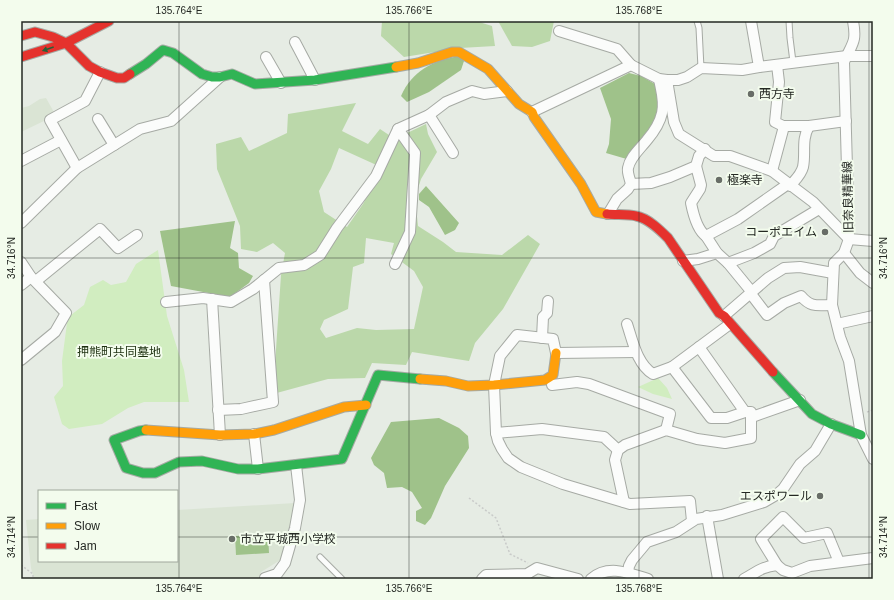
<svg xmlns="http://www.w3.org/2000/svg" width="894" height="600" font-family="Helvetica,'Noto Sans JP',sans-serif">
<rect width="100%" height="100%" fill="#e6ece4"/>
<g fill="#dae4d4">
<polygon points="46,98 55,114 46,120 21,132 21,108 29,106 40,99"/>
<polygon points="295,503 282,559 261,572 258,579 34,579 31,568 26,520 39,519 39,561 177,561 177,510"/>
</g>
<g fill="#d1edc0">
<polygon points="158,250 167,316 184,370 189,402 144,402 128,408 102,424 69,429 62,424 54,397 63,386 62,361 67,323 71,315 84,305 90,287 103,280 111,285 126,282 136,264"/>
<polygon points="658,378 667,388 672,399 653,394 638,387"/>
</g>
<g fill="#bbd8aa" fill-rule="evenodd">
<polygon points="382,21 476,21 492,26 495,46 460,48 404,57 381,36"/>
<polygon points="498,21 554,21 550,41 532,47 512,46"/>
<path d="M 356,103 L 342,131 L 368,144 L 380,129 L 398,141 L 403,135 L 426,124 L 428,134 L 437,152 L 421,179 L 415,198 L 418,226 L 443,242 L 456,252 L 502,255 L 528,235 L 540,244 L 503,309 L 475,343 L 469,361 L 412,352 L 406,365 L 372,363 L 365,378 L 328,379 L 273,394 L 281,275 L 285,253 L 273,243 L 257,252 L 241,249 L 240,226 L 217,169 L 216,144 L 241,137 L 249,151 L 287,133 L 288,114 ZM 339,148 L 383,168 L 363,204 L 347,227 L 324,212 L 319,191 L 331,169 ZM 366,238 L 394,243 L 391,254 L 414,271 L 423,287 L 414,329 L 376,330 L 357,328 L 326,338 L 320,329 L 324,320 L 348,309 L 353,267 L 364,263 Z"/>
</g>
<g fill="#9fc28a">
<path d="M 459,56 L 464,61 L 461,70 L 429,92 L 407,102 L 401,96 C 412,71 432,61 459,56 Z"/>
<polygon points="629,73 641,76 655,84 662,105 659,123 630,160 606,153 609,144 611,119 600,88"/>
<polygon points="426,186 459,223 455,230 445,235 429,207 419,200 419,194"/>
<polygon points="235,221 230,248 238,253 239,268 253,276 249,283 230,297 171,286 160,231"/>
<polygon points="439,418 459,428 468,436 469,448 445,486 431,518 425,525 416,521 416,511 422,508 412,492 402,487 387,488 384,473 374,465 371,458 391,422"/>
<polygon points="268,534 269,553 236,555 235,536"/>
</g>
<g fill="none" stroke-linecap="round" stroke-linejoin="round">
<g stroke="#a6aaa4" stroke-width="7">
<g id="lane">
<polyline points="697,21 699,28 701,68"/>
<polyline points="789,21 790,38 793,62"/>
<polyline points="320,557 342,579"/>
</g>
</g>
<g stroke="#a6aaa4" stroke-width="12">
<g id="street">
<path d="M 853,21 C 857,43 852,43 844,62 L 849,239 L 844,253 L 834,263 L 832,305 L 840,337 L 849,361 L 861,435 L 873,459"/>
<polyline points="559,31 617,49 631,65"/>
<polyline points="295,42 315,80"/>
<polyline points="266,57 281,83"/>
<polyline points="759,67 847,56 873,56"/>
<polyline points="667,80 678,80 687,77 701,68 742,70 759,67 751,21"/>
<polyline points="532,112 631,65 659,79 667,80 674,122 679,134 714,156 730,156 772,171 813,202 849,239 873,241"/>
<polyline points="429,115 453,153"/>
<polyline points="98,119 114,145"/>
<polyline points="783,126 809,126 846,121"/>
<polyline points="21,161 61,140"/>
<path d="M 696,166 L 701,185 L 700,189 L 691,203 C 693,213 697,230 706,236"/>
<polyline points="77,168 50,120 85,101 100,72"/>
<polyline points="772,171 783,130 783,126 775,122 779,82 777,65"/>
<polyline points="631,184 651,183 670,177 696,166 699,156 705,149"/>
<path d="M 788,184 L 738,219 L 706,236 L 717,253 L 728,263 L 751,291 L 751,294 L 767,315 L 784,303 L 801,296 C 811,308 818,305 832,305"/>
<path d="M 790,186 C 795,180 801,175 803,167 C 806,153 801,140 809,126"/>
<path d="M 608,214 L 617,199 L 628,189 L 631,184 C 630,179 627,173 628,168 C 630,157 640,149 647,140 C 653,133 660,122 662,113 C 665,102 661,90 659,79"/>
<polyline points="21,223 77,168 140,129 171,121 220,77"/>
<polyline points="844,253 860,273 873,283"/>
<polyline points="683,261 698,259 717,253"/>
<polyline points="21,262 31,277 66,313 55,332 21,360"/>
<polyline points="728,263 754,253 770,244 774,236 819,209"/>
<polyline points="395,264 410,232 415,153 398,129"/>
<polyline points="36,281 100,229 118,248 137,235"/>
<polyline points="21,285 31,277"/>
<polyline points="212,299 220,435"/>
<polyline points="166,302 203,298 231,302 253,289 279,268 304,265 320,255 337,228 376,176 398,129 429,115 446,102 472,91 484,94 507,91"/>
<polyline points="724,316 768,278 784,268 800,267 833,273"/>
<path d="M 627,324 C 633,342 637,364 653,374 L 672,367 L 730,324"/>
<polyline points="837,324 873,316"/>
<polyline points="542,338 543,317 547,313 548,301"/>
<polyline points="636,352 556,353 553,339 517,335 500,356 494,385 496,433 498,441 502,449 508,458 521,467 563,484 630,504 690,501 692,521"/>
<polyline points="672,367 711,418 727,418 745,412"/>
<polyline points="552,385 577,382 589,384 670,414 666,430"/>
<polyline points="218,410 241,409 273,402 264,280"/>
<polyline points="752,417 800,400"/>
<polyline points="496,433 542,429 604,437 618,450"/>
<polyline points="254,434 258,469"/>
<polyline points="624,502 615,460 618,450 625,445 666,430 697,439 725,443 751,438 751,412 745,412 699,347"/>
<polyline points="707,516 718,579"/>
<polyline points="777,565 761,539 783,517 804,538 827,533 839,562"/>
<polyline points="628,573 629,566 632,560 647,542 676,532 696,519 722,515 764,502 776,495 783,489 800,464 815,451 831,424"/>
<polyline points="265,579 265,578 277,574 285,563 295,528 300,500 296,465"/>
<polyline points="482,579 486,575 527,574 537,568 578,579"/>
<path d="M 591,579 C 608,564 629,573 648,579"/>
<path d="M 744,579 C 757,572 761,567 777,565 L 783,570 L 792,573 L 810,566 L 873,558"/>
</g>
</g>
<g stroke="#a6aaa4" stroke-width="11">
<g id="fast">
<polyline points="130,74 146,64 163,50 173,53 202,74 212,77 220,77 232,74 255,84 315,80 396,67"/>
<polyline points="773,372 812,414 831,424 861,435"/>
<polyline points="146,430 139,431 114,440 126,468 143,473 155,473 179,462 202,461 238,469 258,469 342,459 378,375 420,379"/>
</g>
</g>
<g stroke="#a6aaa4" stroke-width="11">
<g id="slow">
<polyline points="396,67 418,63 452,52 459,52 488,69 519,104 532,112 534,117 581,184 596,212 607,214"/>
<polyline points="420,379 446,381 468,386 494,385 545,380 553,375 556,353"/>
<polyline points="146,430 220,435 254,434 274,430 344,407 366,405"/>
</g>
</g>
<g stroke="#a6aaa4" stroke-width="11">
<g id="jam">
<polyline points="21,36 35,32 53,37 66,43 89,66 100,72 117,78 124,78 130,74"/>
<polyline points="21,57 66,43 109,21"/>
<path d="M 607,214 C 617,215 627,214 636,216 C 648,218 660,230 668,238 L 719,313 L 724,316 L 773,372"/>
</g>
</g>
<g stroke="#c9cbc9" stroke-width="1.5" stroke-dasharray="2 2" stroke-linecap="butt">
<polyline points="867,412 873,410"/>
<polyline points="469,498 496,518 510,554 528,563"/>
<polyline points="21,503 21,510"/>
<polyline points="21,565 33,574 33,579"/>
</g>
<use href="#lane" stroke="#fbfcfb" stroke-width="5"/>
<use href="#street" stroke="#fbfcfb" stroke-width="10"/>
<use href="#fast" stroke="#30b455" stroke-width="9"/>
<use href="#slow" stroke="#ff9f0a" stroke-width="9"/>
<use href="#jam" stroke="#e5322d" stroke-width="9"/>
</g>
<defs><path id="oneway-solid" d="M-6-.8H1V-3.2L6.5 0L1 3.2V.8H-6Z"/></defs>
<use fill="#296037" href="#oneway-solid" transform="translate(48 49) rotate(161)"/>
<path fill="none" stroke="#242823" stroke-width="1" stroke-opacity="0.45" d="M 179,21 L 179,579M 409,21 L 409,579M 639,21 L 639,579M 869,21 L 869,579M 21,258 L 873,258M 21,537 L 39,537M 177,537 L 873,537"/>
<g fill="#686d67" stroke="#f3fced" stroke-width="1.5">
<circle cx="751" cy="94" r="4"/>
<circle cx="719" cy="180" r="4"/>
<circle cx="825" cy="232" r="4"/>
<circle cx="820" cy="496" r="4"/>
<circle cx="232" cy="539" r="4"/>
</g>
<g text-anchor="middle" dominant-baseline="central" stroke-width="4" stroke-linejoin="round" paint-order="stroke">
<g font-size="12" fill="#242823" stroke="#f3fced" text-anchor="start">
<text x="759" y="94">西方寺</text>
<text x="727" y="180">極楽寺</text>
<text x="817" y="232" text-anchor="end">コーポエイム</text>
<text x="812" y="496" text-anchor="end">エスポワール</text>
<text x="240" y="539">市立平城西小学校</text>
</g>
<g font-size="12" fill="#242823" stroke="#f3fced">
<text transform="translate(848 197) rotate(-91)">旧奈良精華線</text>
</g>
<g font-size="12" fill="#1c2f0f" stroke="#f3fced">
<text x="119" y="352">押熊町共同墓地</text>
</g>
</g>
<rect width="894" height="600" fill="none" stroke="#f3fced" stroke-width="44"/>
<rect x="38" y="490" width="140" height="72" fill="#f3fced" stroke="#a0a79c"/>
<rect x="46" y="503" width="20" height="6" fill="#30b455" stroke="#a0a79c"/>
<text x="74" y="510" font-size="12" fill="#242823">Fast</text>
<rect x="46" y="523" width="20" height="6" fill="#ff9f0a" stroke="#a0a79c"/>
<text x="74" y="530" font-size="12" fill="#242823">Slow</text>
<rect x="46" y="543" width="20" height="6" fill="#e5322d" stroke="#a0a79c"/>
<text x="74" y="550" font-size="12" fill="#242823">Jam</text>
<rect x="22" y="22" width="850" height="556" fill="none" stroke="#242823" stroke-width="1.5"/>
<g font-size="10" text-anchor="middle" fill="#242823">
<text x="179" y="14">135.764°E</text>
<text x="409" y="14">135.766°E</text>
<text x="639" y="14">135.768°E</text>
<text transform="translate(11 258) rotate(-90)" y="4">34.716°N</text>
<text transform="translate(883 258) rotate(-90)" y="4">34.716°N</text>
<text transform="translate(11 537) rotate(-90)" y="4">34.714°N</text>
<text transform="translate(883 537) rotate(-90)" y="4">34.714°N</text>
<text x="179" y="592">135.764°E</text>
<text x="409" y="592">135.766°E</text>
<text x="639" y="592">135.768°E</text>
</g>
</svg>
